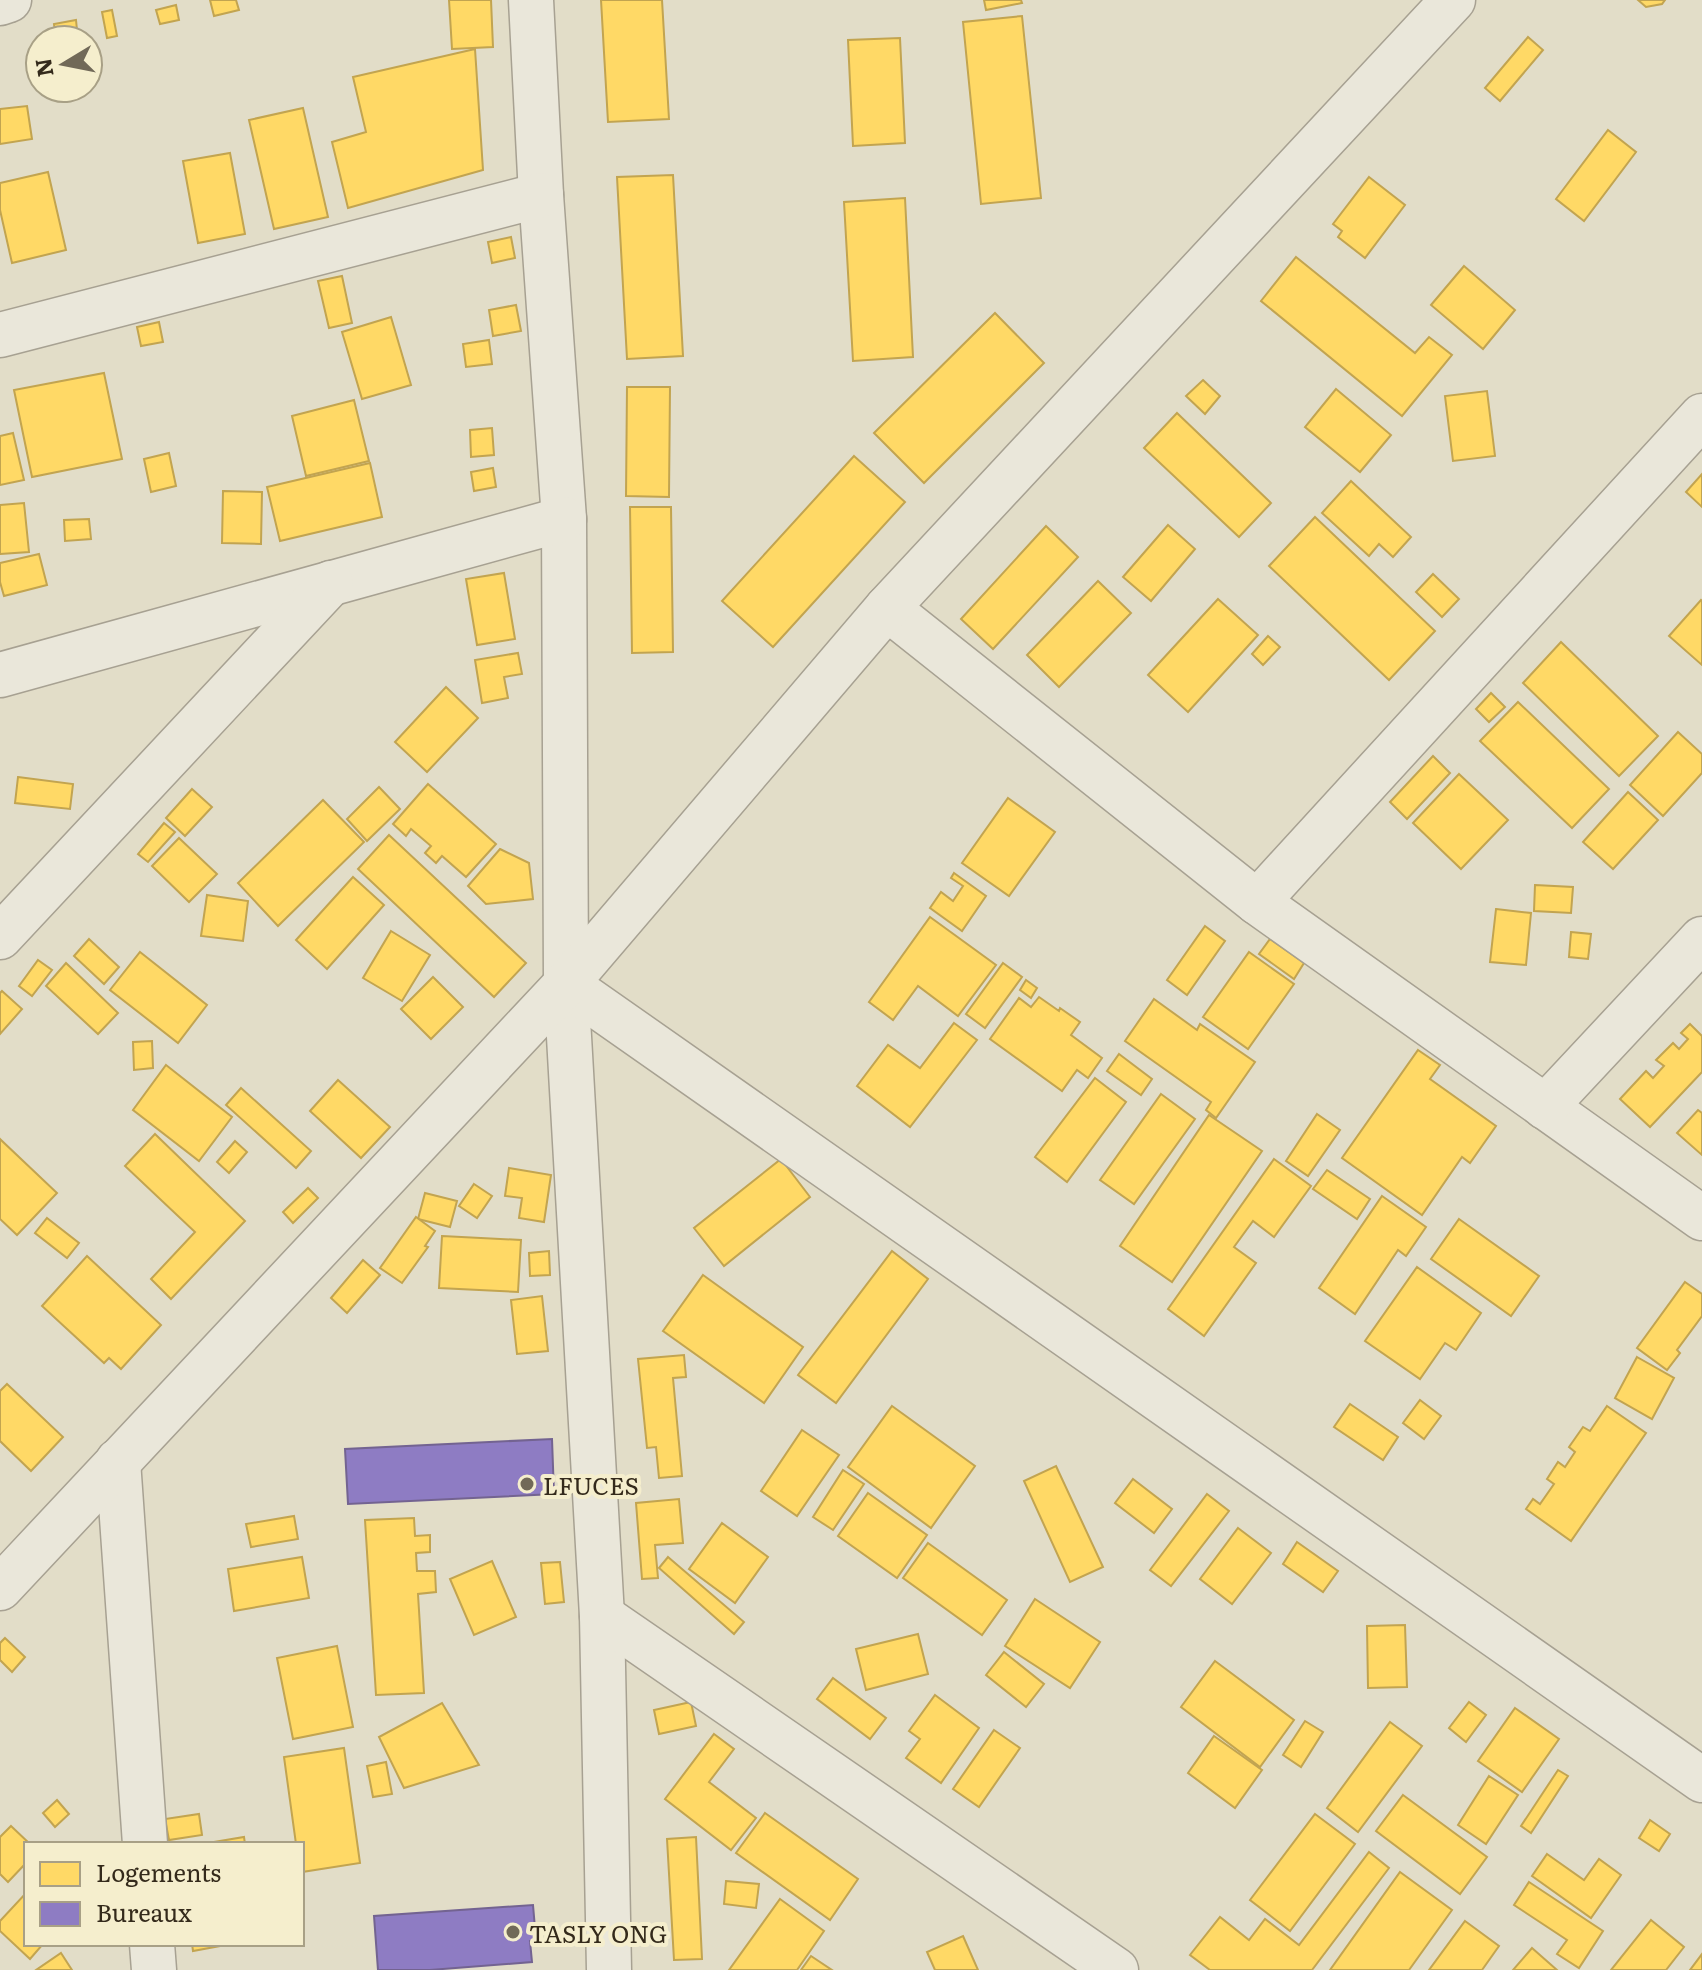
<svg xmlns="http://www.w3.org/2000/svg" width="1702" height="1970" font-family="Literata,serif">
<rect width="100%" height="100%" fill="#e2ddc8"/>
<g fill="#ffd966" stroke="#c2a450" stroke-width="2">
<polygon points="210,0 236,0 239,10 214,16"/>
<polygon points="449,0 491,0 493,47 452,49"/>
<polygon points="601,0 662,0 669,119 608,122"/>
<polygon points="984,0 1021,0 1022,3 986,10"/>
<polygon points="1638,0 1665,0 1662,4 1646,7"/>
<polygon points="176,5 179,20 160,24 156,10"/>
<polygon points="112,10 117,36 107,38 102,12"/>
<polygon points="1022,16 1041,198 981,204 963,22"/>
<polygon points="76,20 78,40 56,40 54,24"/>
<polygon points="1528,37 1543,50 1500,101 1485,88"/>
<polygon points="900,38 905,143 853,146 848,40"/>
<polygon points="475,49 483,170 348,208 332,142 366,132 353,77"/>
<polygon points="27,106 32,139 0,144 0,109"/>
<polygon points="303,108 328,217 274,229 249,120"/>
<polygon points="1608,130 1636,152 1584,221 1556,199"/>
<polygon points="230,153 245,234 198,243 183,161"/>
<polygon points="48,172 66,250 12,263 0,210 0,183"/>
<polygon points="673,175 683,356 627,359 617,177"/>
<polygon points="1369,177 1405,205 1365,258 1338,237 1342,231 1333,224"/>
<polygon points="905,198 913,357 853,361 844,202"/>
<polygon points="511,237 515,258 492,263 488,242"/>
<polygon points="1296,257 1415,353 1429,337 1452,355 1402,416 1261,301"/>
<polygon points="1464,266 1515,310 1483,349 1431,305"/>
<polygon points="342,276 352,323 329,328 318,281"/>
<polygon points="516,305 521,331 493,336 489,310"/>
<polygon points="995,313 1044,363 924,483 874,433"/>
<polygon points="391,317 411,385 362,399 342,332"/>
<polygon points="159,322 163,342 141,346 137,327"/>
<polygon points="489,340 492,364 466,367 463,344"/>
<polygon points="104,373 122,459 32,477 14,390"/>
<polygon points="1203,380 1220,396 1205,414 1186,396"/>
<polygon points="627,387 670,387 669,497 626,496"/>
<polygon points="1336,389 1391,435 1360,472 1305,427"/>
<polygon points="1487,391 1495,456 1453,461 1445,396"/>
<polygon points="354,400 369,461 306,476 292,416"/>
<polygon points="1177,413 1271,503 1239,537 1144,448"/>
<polygon points="492,428 494,455 471,457 470,430"/>
<polygon points="13,433 24,480 0,485 0,436"/>
<polygon points="169,453 176,486 151,492 144,459"/>
<polygon points="854,456 905,502 773,647 722,601"/>
<polygon points="370,463 382,517 280,541 267,487"/>
<polygon points="493,468 496,487 474,491 471,472"/>
<polygon points="1702,474 1702,507 1686,492"/>
<polygon points="1351,481 1411,537 1393,557 1379,544 1369,556 1322,513"/>
<polygon points="223,491 262,492 261,544 222,543"/>
<polygon points="24,503 29,552 0,554 0,505"/>
<polygon points="630,507 671,507 673,652 632,653"/>
<polygon points="1315,517 1435,631 1389,680 1269,566"/>
<polygon points="89,519 91,539 65,541 64,520"/>
<polygon points="1168,525 1195,549 1151,601 1123,577"/>
<polygon points="1046,526 1078,557 993,649 961,619"/>
<polygon points="39,554 47,585 4,596 0,582 0,563"/>
<polygon points="504,573 515,639 477,645 466,579"/>
<polygon points="1433,574 1459,599 1442,617 1416,592"/>
<polygon points="1098,581 1131,613 1059,687 1027,655"/>
<polygon points="1218,599 1258,635 1188,712 1148,675"/>
<polygon points="1701,600 1702,601 1702,665 1669,636"/>
<polygon points="1268,636 1280,647 1263,665 1252,654"/>
<polygon points="1561,642 1658,736 1619,776 1523,683"/>
<polygon points="518,653 522,674 504,677 508,698 482,703 475,660"/>
<polygon points="446,687 478,718 427,772 395,742"/>
<polygon points="1491,693 1505,707 1489,722 1476,709"/>
<polygon points="1518,702 1609,789 1572,828 1480,741"/>
<polygon points="1678,732 1702,754 1702,773 1663,816 1630,785"/>
<polygon points="1433,756 1450,773 1407,819 1390,802"/>
<polygon points="1459,774 1508,820 1461,869 1413,823"/>
<polygon points="18,777 73,784 70,809 15,803"/>
<polygon points="428,784 496,844 466,877 442,856 436,863 425,853 431,846 411,829 406,836 393,824"/>
<polygon points="379,787 400,809 367,841 347,819"/>
<polygon points="192,789 212,807 185,836 166,818"/>
<polygon points="1628,792 1658,820 1613,869 1583,842"/>
<polygon points="1008,798 1055,832 1009,896 962,863"/>
<polygon points="323,800 364,842 278,926 238,883"/>
<polygon points="164,823 175,832 148,862 138,854"/>
<polygon points="389,835 526,963 494,997 358,869"/>
<polygon points="179,838 217,874 189,902 152,866"/>
<polygon points="500,849 529,863 533,899 486,904 468,886"/>
<polygon points="954,873 986,896 962,931 930,908 941,892 953,901 963,886 951,878"/>
<polygon points="353,877 384,905 327,969 296,940"/>
<polygon points="1535,885 1573,887 1571,913 1534,911"/>
<polygon points="207,895 248,901 243,941 201,936"/>
<polygon points="1496,909 1531,913 1526,965 1490,962"/>
<polygon points="930,917 996,965 958,1016 918,986 893,1020 869,1002"/>
<polygon points="1205,926 1225,941 1187,995 1167,980"/>
<polygon points="391,931 430,955 402,1001 363,978"/>
<polygon points="1571,932 1591,934 1588,959 1569,957"/>
<polygon points="89,939 119,967 104,984 74,956"/>
<polygon points="1270,939 1304,963 1294,979 1259,954"/>
<polygon points="140,952 207,1005 178,1043 110,990"/>
<polygon points="1249,952 1294,984 1248,1049 1203,1017"/>
<polygon points="38,960 52,970 32,996 19,986"/>
<polygon points="66,963 118,1013 98,1034 46,986"/>
<polygon points="1003,963 1022,977 985,1028 966,1014"/>
<polygon points="433,977 463,1007 431,1039 401,1009"/>
<polygon points="1026,980 1037,988 1031,998 1020,990"/>
<polygon points="2,991 22,1009 0,1034 0,993"/>
<polygon points="1039,997 1059,1011 1060,1008 1080,1022 1071,1035 1102,1058 1088,1078 1077,1070 1062,1091 990,1039 1019,998 1031,1007"/>
<polygon points="1154,999 1197,1030 1200,1024 1255,1062 1216,1118 1206,1110 1211,1102 1125,1041"/>
<polygon points="954,1023 977,1040 910,1127 857,1086 888,1045 920,1068"/>
<polygon points="1690,1024 1702,1036 1702,1072 1650,1127 1620,1099 1646,1071 1653,1078 1664,1066 1656,1060 1673,1043 1679,1049 1688,1039 1681,1033"/>
<polygon points="152,1041 153,1068 134,1070 133,1042"/>
<polygon points="1418,1050 1440,1065 1430,1079 1496,1126 1470,1163 1462,1157 1422,1215 1342,1158"/>
<polygon points="1119,1054 1152,1079 1141,1095 1107,1071"/>
<polygon points="166,1065 232,1117 199,1161 133,1110"/>
<polygon points="1095,1078 1126,1102 1067,1182 1035,1157"/>
<polygon points="338,1080 390,1127 361,1158 310,1111"/>
<polygon points="241,1088 311,1151 296,1168 226,1105"/>
<polygon points="1161,1094 1195,1119 1134,1204 1100,1180"/>
<polygon points="1698,1110 1702,1113 1702,1155 1677,1133"/>
<polygon points="1317,1114 1340,1130 1308,1176 1286,1161"/>
<polygon points="1209,1115 1262,1151 1172,1282 1120,1246"/>
<polygon points="155,1134 245,1221 171,1299 151,1279 195,1232 125,1166"/>
<polygon points="0,1139 57,1193 17,1235 0,1219"/>
<polygon points="235,1141 247,1152 229,1173 217,1162"/>
<polygon points="781,1159 810,1197 724,1266 694,1228"/>
<polygon points="1274,1159 1311,1186 1274,1237 1253,1221 1234,1247 1256,1263 1204,1336 1168,1309"/>
<polygon points="509,1168 551,1175 544,1222 519,1218 522,1198 505,1196"/>
<polygon points="1327,1170 1370,1199 1357,1219 1313,1189"/>
<polygon points="474,1184 492,1196 477,1218 459,1206"/>
<polygon points="308,1188 318,1198 293,1223 283,1212"/>
<polygon points="425,1193 457,1201 450,1227 418,1219"/>
<polygon points="1382,1196 1426,1227 1406,1256 1398,1250 1355,1314 1319,1288"/>
<polygon points="416,1217 435,1231 425,1246 428,1247 402,1283 380,1268"/>
<polygon points="47,1218 79,1243 67,1258 35,1233"/>
<polygon points="1459,1219 1539,1276 1511,1316 1431,1259"/>
<polygon points="442,1236 521,1240 518,1292 439,1288"/>
<polygon points="549,1251 550,1275 530,1276 529,1253"/>
<polygon points="892,1251 928,1279 836,1403 798,1375"/>
<polygon points="87,1256 161,1325 121,1369 109,1358 104,1363 42,1306"/>
<polygon points="363,1260 380,1275 347,1313 331,1298"/>
<polygon points="1417,1267 1481,1313 1456,1350 1445,1343 1420,1379 1365,1341"/>
<polygon points="703,1275 803,1347 764,1403 663,1331"/>
<polygon points="1685,1282 1702,1294 1702,1316 1677,1350 1680,1353 1667,1370 1637,1348"/>
<polygon points="542,1296 548,1351 517,1354 511,1300"/>
<polygon points="684,1355 686,1377 673,1378 682,1476 659,1478 656,1447 647,1448 638,1359"/>
<polygon points="1637,1357 1674,1378 1652,1419 1615,1398"/>
<polygon points="7,1384 63,1437 31,1471 0,1441 0,1391"/>
<polygon points="1420,1400 1441,1416 1424,1439 1403,1423"/>
<polygon points="1350,1404 1398,1437 1383,1460 1334,1427"/>
<polygon points="892,1406 975,1466 931,1528 848,1467"/>
<polygon points="1607,1406 1646,1433 1571,1541 1526,1509 1533,1499 1540,1504 1554,1484 1547,1479 1558,1462 1565,1467 1575,1452 1569,1447 1583,1427 1590,1431"/>
<polygon points="802,1430 839,1455 797,1516 761,1491"/>
<polygon points="1056,1466 1103,1567 1070,1582 1024,1481"/>
<polygon points="843,1470 864,1484 833,1530 813,1517"/>
<polygon points="1133,1479 1172,1509 1154,1533 1115,1503"/>
<polygon points="868,1493 927,1535 897,1578 838,1536"/>
<polygon points="1207,1494 1229,1511 1171,1586 1150,1570"/>
<polygon points="679,1499 683,1543 655,1545 658,1578 642,1579 636,1503"/>
<polygon points="294,1516 298,1539 251,1547 246,1524"/>
<polygon points="414,1518 415,1536 430,1535 430,1552 416,1553 417,1571 435,1571 436,1592 418,1594 424,1693 376,1695 365,1520"/>
<polygon points="722,1523 768,1557 735,1603 689,1569"/>
<polygon points="1238,1528 1271,1553 1232,1604 1200,1579"/>
<polygon points="1297,1542 1338,1571 1323,1592 1283,1564"/>
<polygon points="928,1543 1007,1600 982,1635 903,1578"/>
<polygon points="302,1557 309,1598 234,1611 228,1569"/>
<polygon points="668,1557 744,1622 734,1634 659,1568"/>
<polygon points="492,1561 516,1617 474,1635 450,1579"/>
<polygon points="560,1562 564,1602 545,1604 541,1563"/>
<polygon points="1035,1599 1100,1642 1070,1688 1005,1646"/>
<polygon points="1405,1625 1407,1687 1368,1688 1367,1626"/>
<polygon points="918,1634 928,1674 866,1690 856,1649"/>
<polygon points="5,1638 25,1657 12,1672 0,1660 0,1643"/>
<polygon points="337,1646 353,1727 293,1739 277,1658"/>
<polygon points="1004,1652 1044,1684 1026,1707 986,1675"/>
<polygon points="1215,1661 1294,1720 1260,1767 1181,1707"/>
<polygon points="833,1678 886,1718 870,1739 817,1699"/>
<polygon points="935,1695 979,1728 941,1783 906,1758 920,1739 909,1731"/>
<polygon points="691,1702 696,1726 659,1734 654,1710"/>
<polygon points="1469,1702 1486,1715 1466,1742 1449,1728"/>
<polygon points="442,1703 479,1765 404,1788 379,1737"/>
<polygon points="1515,1708 1559,1739 1522,1792 1478,1761"/>
<polygon points="1305,1721 1323,1732 1301,1767 1283,1755"/>
<polygon points="1390,1722 1422,1746 1358,1832 1327,1808"/>
<polygon points="994,1730 1020,1748 979,1807 953,1789"/>
<polygon points="714,1734 734,1749 709,1782 756,1818 731,1850 665,1799"/>
<polygon points="1214,1736 1262,1770 1235,1808 1188,1773"/>
<polygon points="344,1748 360,1863 302,1872 302,1844 296,1844 284,1757"/>
<polygon points="386,1762 392,1794 373,1797 367,1766"/>
<polygon points="1558,1770 1568,1776 1531,1833 1521,1826"/>
<polygon points="1489,1776 1518,1795 1486,1844 1458,1825"/>
<polygon points="1403,1795 1487,1857 1460,1894 1376,1831"/>
<polygon points="57,1800 69,1814 55,1827 43,1813"/>
<polygon points="765,1813 858,1879 830,1920 736,1853"/>
<polygon points="199,1814 202,1835 169,1840 165,1819"/>
<polygon points="1315,1814 1355,1844 1290,1931 1250,1900"/>
<polygon points="1650,1820 1670,1834 1659,1851 1639,1838"/>
<polygon points="11,1826 30,1844 26,1844 26,1863 8,1882 0,1874 0,1837"/>
<polygon points="244,1837 245,1844 202,1844"/>
<polygon points="696,1837 702,1959 674,1960 667,1839"/>
<polygon points="1369,1852 1389,1868 1312,1970 1210,1970 1190,1955 1220,1917 1249,1940 1265,1919 1299,1945"/>
<polygon points="1547,1854 1584,1880 1599,1859 1621,1875 1591,1918 1532,1876"/>
<polygon points="1400,1872 1452,1910 1409,1970 1330,1970"/>
<polygon points="726,1881 759,1884 756,1908 724,1904"/>
<polygon points="1529,1882 1603,1931 1579,1968 1557,1954 1567,1940 1514,1905"/>
<polygon points="26,1893 26,1944 43,1944 30,1959 0,1931 0,1921"/>
<polygon points="780,1899 824,1931 797,1970 729,1970"/>
<polygon points="1651,1920 1684,1947 1666,1970 1611,1970"/>
<polygon points="1465,1921 1499,1946 1482,1970 1429,1970"/>
<polygon points="963,1936 978,1970 935,1970 927,1952"/>
<polygon points="192,1944 231,1944 193,1951"/>
<polygon points="1532,1948 1557,1970 1513,1970"/>
<polygon points="61,1953 72,1970 36,1970"/>
<polygon points="1702,1954 1702,1970 1690,1970"/>
<polygon points="811,1956 832,1970 801,1970"/>
</g>
<g fill="#8e7cc3" stroke="#736391" stroke-width="2">
<polygon points="552,1439 554,1494 348,1504 345,1449"/>
<polygon points="533,1905 536,1940 530,1941 532,1962 430,1970 378,1970 374,1916"/>
</g>
<g fill="none" stroke-linecap="round" stroke-linejoin="round">
<g stroke="#a7a192" stroke-width="47">
<g id="minor">
<polyline points="531,0 541,195 564,519 566,984 602,1616 609,1970"/>
<polyline points="0,3 9,0"/>
<polyline points="0,335 541,195"/>
<polyline points="887,608 1257,902 1702,1218"/>
<polyline points="0,675 564,519"/>
<polyline points="1257,902 1702,416"/>
<polyline points="0,937 331,583"/>
<polyline points="566,984 1702,1780"/>
<polyline points="1545,1107 1702,939"/>
<polyline points="118,1461 145,1844"/>
<polyline points="0,1588 566,984 887,608 1453,0"/>
<polyline points="602,1616 1116,1970"/>
<polyline points="152,1944 154,1970"/>
</g>
</g>
<use href="#minor" stroke="#eae7da" stroke-width="44"/>
</g>
<g fill="#716958" stroke="#f5eecd" stroke-width="3">
<circle cx="527" cy="1484" r="8"/>
<circle cx="513" cy="1932" r="8"/>
</g>
<g text-anchor="middle" dominant-baseline="central" stroke-width="8" stroke-linejoin="round" paint-order="stroke">
<g font-size="24" fill="#342a1b" stroke="#f5eecd" text-anchor="start">
<text x="543" y="1484">LFUCES</text>
<text x="529" y="1932">TASLY ONG</text>
</g>
</g>
<rect x="24" y="1842" width="280" height="104" fill="#f5eecd" stroke="#a8a086" stroke-width="2"/>
<rect x="40" y="1862" width="40" height="24" fill="#ffd966" stroke="#a8a086" stroke-width="2"/>
<text x="96" y="1882" font-size="24" fill="#342a1b">Logements</text>
<rect x="40" y="1902" width="40" height="24" fill="#8e7cc3" stroke="#a8a086" stroke-width="2"/>
<text x="96" y="1922" font-size="24" fill="#342a1b">Bureaux</text>
<g transform="translate(64 64) rotate(260)"><circle r="38" fill="#f5eecd" stroke="#a8a086" stroke-width="2"/>
<path d="M0-6L14 30L0 20L-14 30Z" fill="#716958"/>
<text y="-12" font-size="22" font-weight="bold" text-anchor="middle" fill="#342a1b">N</text>
</g>
</svg>
